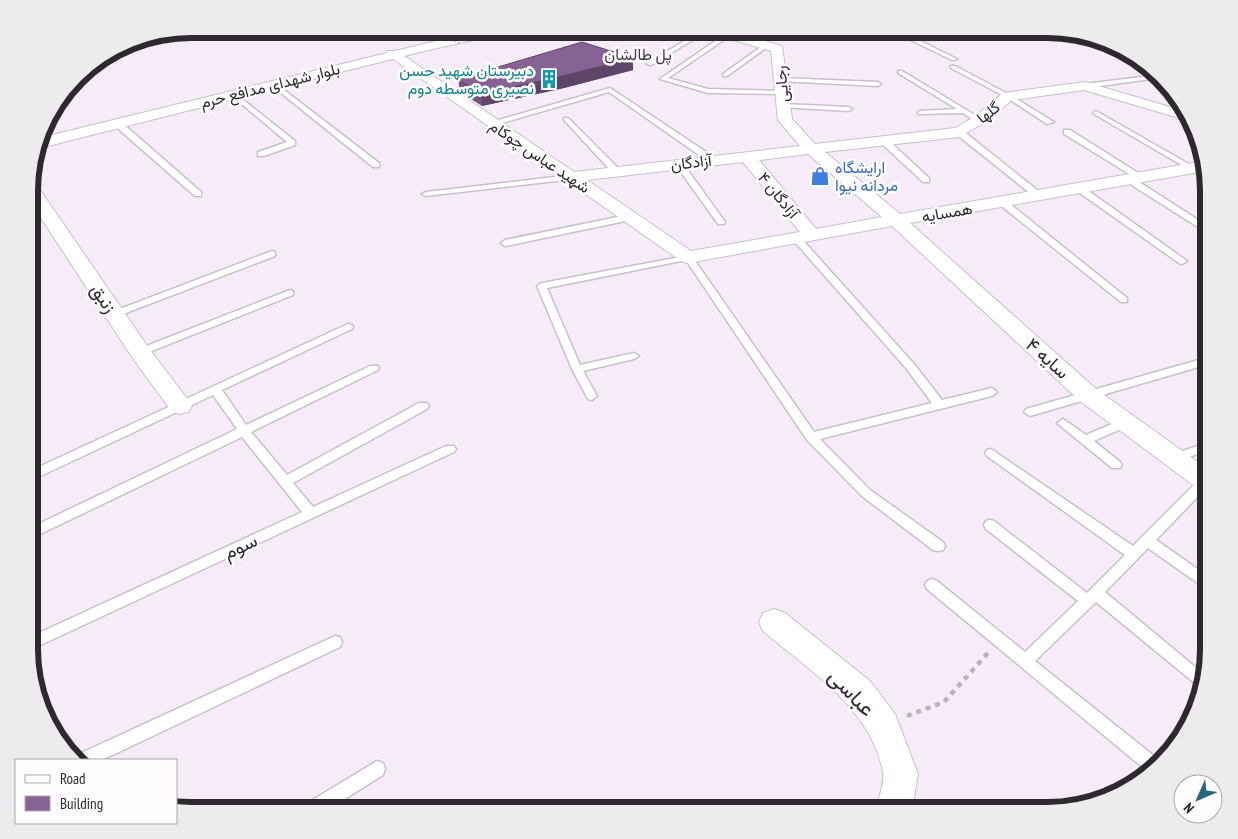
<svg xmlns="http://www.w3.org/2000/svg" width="1238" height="839" font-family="'PT Sans Narrow',Vazirmatn,sans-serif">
<rect width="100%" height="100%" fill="#f5ecf8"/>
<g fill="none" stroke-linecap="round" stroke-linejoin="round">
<g stroke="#c8c0cb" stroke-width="3">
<g id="lane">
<polygon points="704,29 711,29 651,65 646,64"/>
<polygon points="736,29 744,29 731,35 668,78 708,89 782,91 785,93 784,94 708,93 660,79 727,33"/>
<polygon points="888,29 896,29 957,59 952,60"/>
<polygon points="975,29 983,29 1000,37 995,38"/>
<polygon points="765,44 770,45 727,76 723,76 723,74"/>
<polygon points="951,66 955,66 1010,95 1054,122 1047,124 1006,97 951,68"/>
<polygon points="898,71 902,71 983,120 976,122 963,113 918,114 918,112 920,111 957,109 898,73"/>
<polygon points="1149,76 1151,77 1151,79 1085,88 1082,86 1085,84"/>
<polygon points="781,78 878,82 881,84 878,86 779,81 779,79"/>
<polygon points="271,83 275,83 379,163 379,167 373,167 271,85"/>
<polygon points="610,88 715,158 715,162 709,162 609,92 495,125 488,123"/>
<polygon points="232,94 236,94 295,141 295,145 264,156 258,156 258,152 287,142 232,96"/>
<polygon points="783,104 849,107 852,109 849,111 781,107 781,105"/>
<polygon points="1096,111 1208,175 1209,181 1094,114 1094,112"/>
<polygon points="564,118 568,118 619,169 619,173 613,173 564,120"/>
<polygon points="115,122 121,122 201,192 201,196 195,196 115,126"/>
<polygon points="956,130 962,130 1042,194 1042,198 1036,198 956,134"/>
<polygon points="1064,130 1070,130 1146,178 1139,180 1064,134"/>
<polygon points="881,139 887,139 929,178 929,182 923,182 881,143"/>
<polygon points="676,162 682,162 725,222 724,224 718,224 675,164"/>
<polygon points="571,175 574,175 574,179 426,196 422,194 426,192"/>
<polygon points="1127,178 1133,178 1209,227 1209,234 1127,182"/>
<polygon points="1077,187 1083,187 1187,261 1182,264 1179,263 1077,191"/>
<polygon points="999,200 1005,200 1127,298 1127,302 1121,302 999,204"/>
<polygon points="632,214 635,215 635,219 505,246 501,243 505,240"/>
<polygon points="796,235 799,236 914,364 942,400 992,388 997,392 992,396 820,439 870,490 943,542 945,546 943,550 938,551 933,550 862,496 807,440 686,260 547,288 580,365 634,353 639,356 634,359 583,371 597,396 592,400 588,399 572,369 537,286 542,283 691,255 814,432 932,403 906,368 793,240 792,238"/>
<polygon points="272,251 275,252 275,256 118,316 112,316 110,314 112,312"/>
<polygon points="290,290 293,291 293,295 144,354 140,355 135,352 136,350"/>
<polygon points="348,324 352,325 353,327 352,329 222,390 246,425 370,366 378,366 379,368 378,370 251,432 287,475 419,403 427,403 429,406 427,409 293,483 313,507 446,446 454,446 456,449 454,452 30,650 30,637 302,512 242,437 30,539 30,528 237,429 213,395 30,481 30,471"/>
<polygon points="1209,357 1209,364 1030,416 1024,412 1026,409"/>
<polygon points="1126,418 1132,422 1130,425 1094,441 1120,462 1122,465 1120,468 1112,468 1057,423 1063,419 1086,435"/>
<polygon points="1209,442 1209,450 1175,462 1171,461 1169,458 1171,455"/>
<polygon points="991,449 1133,546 1201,478 1209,478 1209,485 1156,540 1209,577 1209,591 1148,548 1105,592 1206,676 1203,690 1096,602 1035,661 1159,760 1147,771 927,589 925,585 927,581 932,579 937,581 1025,652 1078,601 986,529 984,525 986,521 990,520 994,521 1087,593 1125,555 987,456 985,453 987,450"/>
<polygon points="335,636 340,637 342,642 340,647 102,760 77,760 79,754"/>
<polygon points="377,761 383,763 385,769 383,775 327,810 304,810 306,804"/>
</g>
</g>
<g stroke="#c8c0cb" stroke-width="2">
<g id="street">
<path d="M 704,29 L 723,29 L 782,46 L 792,119 L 815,144 L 955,128 L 974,117 L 1003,93 L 1085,82 L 1187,112 L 1193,122 L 1084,90 L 1012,100 L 984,123 L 959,137 L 825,152 L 900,214 L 1204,161 L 1205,171 L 910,223 L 1096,389 L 1209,470 L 1209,493 L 1200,490 L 1080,401 L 892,226 L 688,263 L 681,261 L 386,54 L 387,51 L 397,51 L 574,172 L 800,146 L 778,120 L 771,51 L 706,32 ZM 808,154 L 882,217 L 816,229 L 759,160 ZM 743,162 L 800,232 L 691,251 L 587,180 Z"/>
<polygon points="30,183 36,184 148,347 188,400 192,406 188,412 180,414 172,412 132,357 30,201"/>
<path d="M 774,609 L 785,613 L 870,681 L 895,714 L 918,774 L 912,810 L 876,810 C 878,799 885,783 883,772 C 871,708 810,671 763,631 L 759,622 L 763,613 Z"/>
</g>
</g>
<g stroke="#c8c0cb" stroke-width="2">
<polygon id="primary" points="485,29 510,29 508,32 416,53 36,149 40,138"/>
</g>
<polyline stroke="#b9b1bb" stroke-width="4.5" stroke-dasharray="5 5" stroke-linecap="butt" points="907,716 944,702 988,653"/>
<use href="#lane" fill="#fff" fill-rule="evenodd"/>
<use href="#street" fill="#fff" fill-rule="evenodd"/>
<use href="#primary" fill="#fff" fill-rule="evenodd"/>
<polyline stroke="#b9b1bb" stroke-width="2" stroke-dasharray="2 2" stroke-linecap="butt" points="438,29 460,44"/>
</g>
<polygon fill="#74547f" points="633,58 633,70 564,88 482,106 460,92 458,79"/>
<polygon fill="#5e4568" points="633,58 633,70 564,88 482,106 481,94"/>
<polygon fill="#876294" stroke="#5e4568" points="582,42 633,58 563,76 481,94 458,79"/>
<defs>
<g id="building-bare" transform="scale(1.5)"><path d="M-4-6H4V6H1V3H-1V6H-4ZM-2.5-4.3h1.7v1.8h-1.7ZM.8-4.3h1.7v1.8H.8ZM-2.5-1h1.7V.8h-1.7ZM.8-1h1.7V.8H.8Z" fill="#0f9aa8" stroke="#fefcff" stroke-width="2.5" paint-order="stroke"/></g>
<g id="shop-bare" transform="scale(1.5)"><path d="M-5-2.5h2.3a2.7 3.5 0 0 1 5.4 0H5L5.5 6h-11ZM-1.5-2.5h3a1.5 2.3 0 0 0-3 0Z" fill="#3f7fe0" stroke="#fefcff" stroke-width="2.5" paint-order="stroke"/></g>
</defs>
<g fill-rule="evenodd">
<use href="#building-bare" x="549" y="79"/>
<use href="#shop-bare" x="820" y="176"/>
</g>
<g text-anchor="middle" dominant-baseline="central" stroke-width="5" stroke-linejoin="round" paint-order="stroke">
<g font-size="16" fill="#413a43" stroke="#fefcff">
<text x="638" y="54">پل طالشان</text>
</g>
<g font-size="16" fill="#0d838f" stroke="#fefcff" text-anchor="end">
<text x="534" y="70">دبیرستان شهید حسن<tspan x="534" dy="18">نصیری متوسطه دوم</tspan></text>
</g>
<g font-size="16" fill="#2d292e" stroke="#fefcff">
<text transform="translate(781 84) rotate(-95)">رجایی</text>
<text transform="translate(270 85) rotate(-14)">بلوار شهدای مدافع حرم</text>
<text transform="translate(988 112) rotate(-38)">گلها</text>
<text transform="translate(540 156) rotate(34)">شهید عباس چوکام</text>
<text transform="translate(691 162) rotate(-7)">آزادگان</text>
<text transform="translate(779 195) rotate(51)">آزادگان ۴</text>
<text transform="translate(947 212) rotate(-10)">همسایه</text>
</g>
<g font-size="16" fill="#366cbe" stroke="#fefcff" text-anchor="start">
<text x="835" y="167">ارایشگاه<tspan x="835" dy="18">مردانه نیوا</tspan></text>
</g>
<g font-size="19" fill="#2d292e" stroke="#fefcff">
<text transform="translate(104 298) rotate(56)">زنبق</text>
<text transform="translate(1048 358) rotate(42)">سایه ۴</text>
<text transform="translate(240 546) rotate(-25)">سوم</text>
</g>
<g font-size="22" fill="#2d292e" stroke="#fefcff">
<text transform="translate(852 692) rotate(46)">عباسی</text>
</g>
</g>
<path d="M0 0H1238V839H0ZM191 38H1047A153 153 0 0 1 1200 191V649A153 153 0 0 1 1047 802H191A153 153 0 0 1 38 649V191A153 153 0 0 1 191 38Z" fill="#edebee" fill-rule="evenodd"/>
<path fill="none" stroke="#2d292e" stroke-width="6" d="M191 38H1047A153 153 0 0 1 1200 191V649A153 153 0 0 1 1047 802H191A153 153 0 0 1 38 649V191A153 153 0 0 1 191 38Z"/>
<rect x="15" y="759" width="162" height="65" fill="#fefcff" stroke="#aaa8ab"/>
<rect x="25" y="775" width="25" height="8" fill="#ffffff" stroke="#aaa8ab"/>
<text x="60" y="784" font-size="15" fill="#2d292e">Road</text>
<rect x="25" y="796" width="25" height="15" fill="#876294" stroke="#aaa8ab"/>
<text x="60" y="809" font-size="15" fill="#2d292e">Building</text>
<g transform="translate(1198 799) rotate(225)"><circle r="24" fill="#fefcff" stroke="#aaa8ab"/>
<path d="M0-4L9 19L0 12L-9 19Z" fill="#24687a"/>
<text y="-8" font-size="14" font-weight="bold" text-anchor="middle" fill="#2d292e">N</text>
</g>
</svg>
